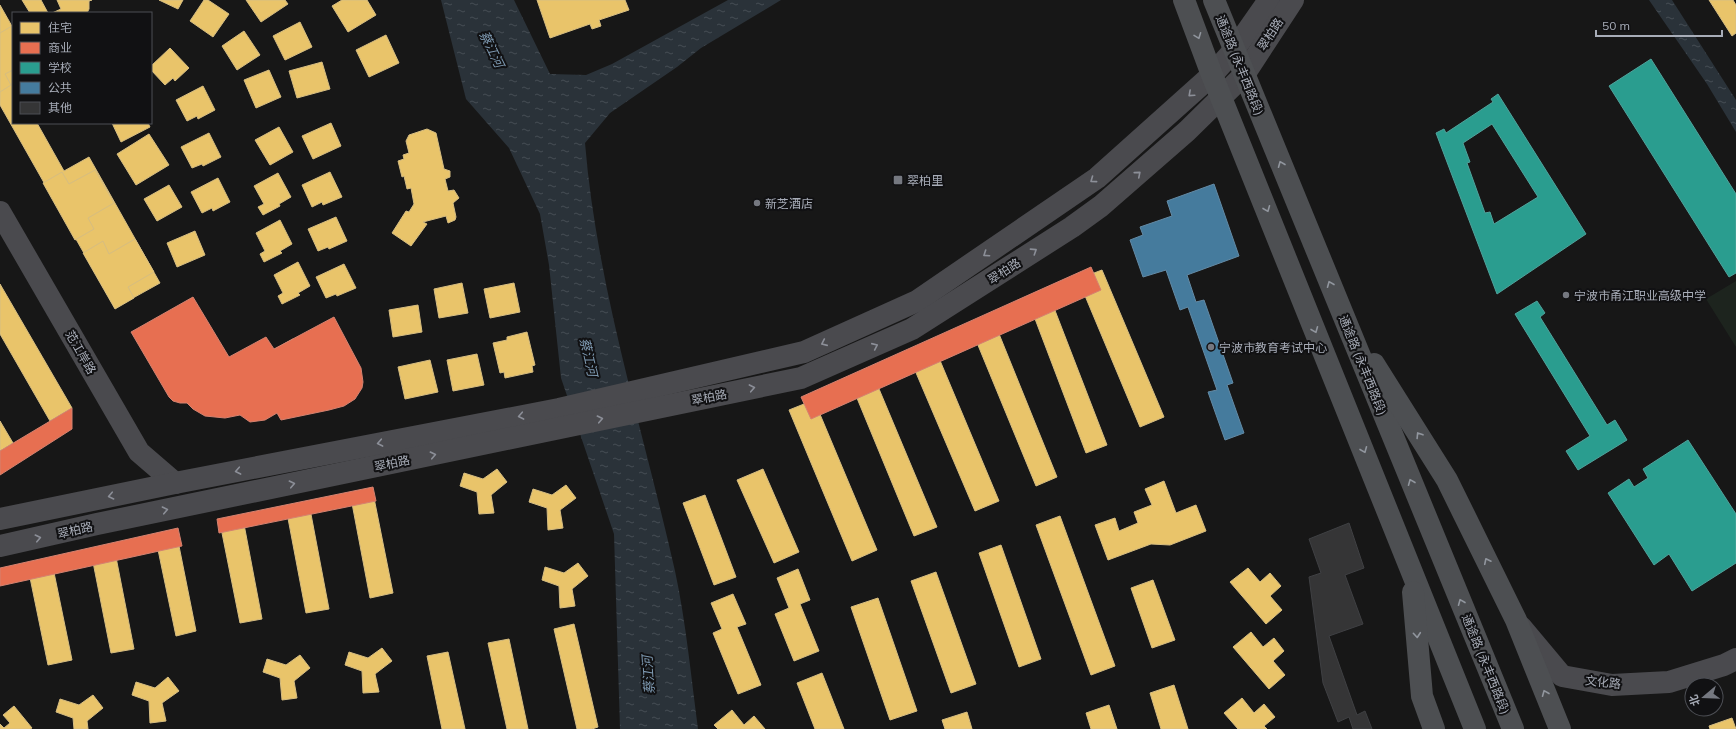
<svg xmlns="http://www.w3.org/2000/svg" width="1736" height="729" font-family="Mulish,'Noto Sans SC',sans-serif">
<defs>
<pattern id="water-ripples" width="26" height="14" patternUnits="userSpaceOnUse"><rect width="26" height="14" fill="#2a3239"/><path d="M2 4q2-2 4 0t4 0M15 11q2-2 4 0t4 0" fill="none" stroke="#464d54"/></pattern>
</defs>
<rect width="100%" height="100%" fill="#171717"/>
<polygon fill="#1d241e" points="1736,281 1736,347 1706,299"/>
<g fill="url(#water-ripples)">
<path d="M 441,0 L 514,0 L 550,74 L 586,75 L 612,64 L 728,0 L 781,0 L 701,48 L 677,67 L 610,113 L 585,143 C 597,288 643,429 675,571 C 686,622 691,677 698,729 L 620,729 L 614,534 L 561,378 L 549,265 L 540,214 L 509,148 L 466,99 Z"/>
<polygon points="1649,0 1672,0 1736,100 1736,132 1707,84"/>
</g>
<g fill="#e9c46a" stroke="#d6bd81">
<polygon points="22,0 41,0 48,13 30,13"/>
<polygon points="57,0 92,0 89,1 89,9 87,13 52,13 61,9"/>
<polygon points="159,0 183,0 178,9"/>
<polygon points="204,0 208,0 229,14 213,37 190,21"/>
<polygon points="246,0 285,0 288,4 261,22"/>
<polygon points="342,0 367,0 376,15 348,32 332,6"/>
<polygon points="537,0 625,0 629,10 599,20 601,26 592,29 590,24 550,38"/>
<polygon points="1709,0 1733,0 1736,5 1736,33 1732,36"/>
<polygon points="0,5 13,28 13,123 37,123 64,171 89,157 160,283 115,308 0,105"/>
<polygon points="300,22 312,47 285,60 273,36"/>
<polygon points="12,26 13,70 5,74 11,85 0,92 0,33"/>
<polygon points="244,31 260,55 237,70 222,46"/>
<polygon points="386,35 399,63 369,77 356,50"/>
<polygon points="170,48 189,68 175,81 173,78 165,85 151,70 151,66"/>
<polygon points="322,62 330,89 297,98 289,71"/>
<polygon points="269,70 281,97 256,108 244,80"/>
<polygon points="203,86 215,110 198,119 197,116 187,121 176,100"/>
<polygon points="112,123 148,123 150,127 121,142"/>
<polygon points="331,123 341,146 313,159 302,136"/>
<polygon points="279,127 293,152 270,165 255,140"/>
<polygon points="427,129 436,133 444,169 450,171 450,177 445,179 448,191 454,190 459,198 453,203 456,217 455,220 448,223 446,216 423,222 427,224 411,246 392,233 406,211 409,212 414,204 411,188 407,189 404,176 402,177 398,161 404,159 403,155 409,153 406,141 409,135"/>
<polygon points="209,133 221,157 203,166 202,164 192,168 181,147"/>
<polygon points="149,134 169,165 136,185 117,154"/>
<polygon points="95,170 114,203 88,218 94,229 75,240 43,183 62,172 69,184"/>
<polygon points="330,172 342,197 323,205 322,202 312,207 302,185"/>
<polygon points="278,173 291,197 279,204 280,206 263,215 258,207 264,204 254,186"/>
<polygon points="218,178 230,202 213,211 212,208 202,213 191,192"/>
<polygon points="169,185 182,207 157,221 144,199"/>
<polygon points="336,217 347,241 329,249 328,247 318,251 308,229"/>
<polygon points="280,220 292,244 280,251 282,253 264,262 260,254 265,251 256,233"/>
<polygon points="195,231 205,255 177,267 167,243"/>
<polygon points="135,239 154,272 128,287 134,298 115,309 83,253 103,241 109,254"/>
<polygon points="298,262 310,286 298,293 300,295 282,304 278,296 283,293 274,275"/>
<polygon points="344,264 356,288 337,296 336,294 326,298 316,277"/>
<polygon points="1102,270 1164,417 1140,427 1078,279"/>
<polygon points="462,283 468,313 439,318 434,289"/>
<polygon points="514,283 520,312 490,318 484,289"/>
<polygon points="0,284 72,408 50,421 0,334"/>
<polygon points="1049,295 1107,445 1086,453 1029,303"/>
<polygon points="418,305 422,332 393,337 389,310"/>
<polygon points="197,315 216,348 190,363 196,374 177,385 145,329 165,317 172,329"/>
<polygon points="995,324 1057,477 1036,486 973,333"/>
<polygon points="527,332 535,365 532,366 533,372 505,378 504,372 500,373 493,343 507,340 507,337"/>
<polygon points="293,339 313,372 286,387 293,398 274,409 241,352 261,341 268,353"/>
<polygon points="936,351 999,501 975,511 911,361"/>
<polygon points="477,354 484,385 453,391 447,360"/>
<polygon points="430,360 438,392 405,399 398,367"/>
<polygon points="874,377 937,527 914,536 852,386"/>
<polygon points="814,400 877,550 852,561 789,410"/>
<polygon points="0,421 13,443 0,451"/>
<polygon points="497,469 507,482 491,495 494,513 479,514 477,492 460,486 464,473 483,479"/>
<polygon points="763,469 799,552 774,563 737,480"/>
<polygon points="1164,481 1176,513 1196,505 1206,531 1170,545 1151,544 1108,560 1095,525 1115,518 1119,531 1138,523 1134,512 1152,505 1145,489"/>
<polygon points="566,485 576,498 560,510 563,528 548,530 547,508 529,502 533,489 552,495"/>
<polygon points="373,493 393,593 370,598 351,498"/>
<polygon points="705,495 736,577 714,585 683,503"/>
<polygon points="310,509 329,609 306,613 287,513"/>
<polygon points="1060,516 1115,666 1091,675 1036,525"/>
<polygon points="243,519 262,619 240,623 220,523"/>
<polygon points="177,536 196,631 176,636 156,540"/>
<polygon points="1001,545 1041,659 1019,667 979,553"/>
<polygon points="114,547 134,649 111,653 91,552"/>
<polygon points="51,558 72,660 48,665 27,563"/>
<polygon points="578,563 588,576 572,589 575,606 560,608 559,586 542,580 545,567 564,573"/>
<polygon points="1248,568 1260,582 1270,573 1281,586 1270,596 1282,610 1266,624 1230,582"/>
<polygon points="798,569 810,600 800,604 819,651 794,661 775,614 789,608 777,578"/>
<polygon points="936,572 976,684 951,693 911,581"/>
<polygon points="1153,580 1175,640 1152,648 1131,588"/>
<polygon points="733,594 746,624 737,627 761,685 738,694 713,633 722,629 711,603"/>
<polygon points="878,598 917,711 890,720 851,607"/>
<polygon points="574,624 598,727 592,729 577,729 554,629"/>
<polygon points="1251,632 1263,647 1274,638 1284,651 1273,661 1285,675 1269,689 1233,647"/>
<polygon points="509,639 528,729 507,729 488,643"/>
<polygon points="382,648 392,661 375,674 379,692 363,693 362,671 345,665 349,652 368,658"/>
<polygon points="448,652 465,729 442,729 427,656"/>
<polygon points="300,655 310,668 294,681 297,698 282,700 280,678 263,672 267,659 286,665"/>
<polygon points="822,673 844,729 815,729 797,683"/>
<polygon points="168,677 179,691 162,703 166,721 150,723 149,701 132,695 136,682 155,688"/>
<polygon points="1174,685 1188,729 1161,729 1150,693"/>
<polygon points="93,695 103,708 87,721 88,729 74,729 73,718 56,712 60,699 79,705"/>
<polygon points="1242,698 1254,713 1264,704 1275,717 1264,726 1267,729 1238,729 1224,713"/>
<polygon points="1109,705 1117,729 1091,729 1086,713"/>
<polygon points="14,706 32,728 30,729 0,729 0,724 4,728 10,723 3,715"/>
<polygon points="732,710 744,725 754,716 765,729 718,729 714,725"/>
<polygon points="967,712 972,729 945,729 942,720"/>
<polygon points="1732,718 1736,729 1710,729 1709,726"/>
</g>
<g fill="#e76f51" stroke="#d48270">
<polygon points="1091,267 1101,290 811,419 801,397"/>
<polygon points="193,297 229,357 266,337 274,349 334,317 361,368 363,382 362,388 355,399 344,406 329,410 281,420 277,413 265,420 250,422 240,415 225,418 205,416 193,409 187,403 180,403 173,401 169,397 131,332"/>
<polygon points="72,408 72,429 0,475 0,451"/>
<polygon points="373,487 376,501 219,533 217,519"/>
<polygon points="178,528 182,546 0,586 0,568"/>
</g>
<g fill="#2a9d8f" stroke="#50a29b" fill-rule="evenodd">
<polygon points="1651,59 1736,194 1736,273 1729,277 1609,86"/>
<path d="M 1498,94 L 1586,234 L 1497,294 L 1436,133 L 1444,129 L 1446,133 L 1493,102 L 1491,99 ZM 1492,124 L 1538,197 L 1494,224 L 1490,212 L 1485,213 L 1467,163 L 1470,162 L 1463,143 Z"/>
<polygon points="1537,301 1545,313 1540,317 1607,425 1615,420 1627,440 1578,470 1566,451 1590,436 1515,314"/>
<polygon points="1688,440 1736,514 1736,563 1692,591 1669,554 1654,565 1608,493 1629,479 1634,487 1648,478 1643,469"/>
</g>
<polygon fill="#457b9d" stroke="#638aa5" points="1214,184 1239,256 1187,275 1196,302 1204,300 1233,383 1227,385 1244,433 1225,440 1208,392 1217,390 1188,307 1180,310 1166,270 1143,277 1130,240 1143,235 1140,227 1172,216 1167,201"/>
<polygon fill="#353536" stroke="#3f4043" points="1349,523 1364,568 1345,575 1363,624 1329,636 1357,715 1365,711 1372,729 1353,729 1349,717 1338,722 1323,683 1309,577 1321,573 1309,539"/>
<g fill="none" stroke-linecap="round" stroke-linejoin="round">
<g stroke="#4a4a4e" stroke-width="22">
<polyline points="0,212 139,452 175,483"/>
<polyline points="0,519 175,483 559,409 804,352 917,301 1097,178 1212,75 1234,50 1269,0"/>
<polyline points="0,546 97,524 801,378 912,329 1072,227 1101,206 1187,131 1244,75 1293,0"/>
<polyline points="1521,627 1562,676 1612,685 1669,682 1724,665 1736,659"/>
</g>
<g stroke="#4d4f52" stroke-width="22">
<polyline points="1184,0 1212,75 1475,729"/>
<polyline points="1214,0 1513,729"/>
<polyline points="1374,364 1447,480 1516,620 1560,729"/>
<polyline points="1413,592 1422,696 1434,729"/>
</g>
</g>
<defs><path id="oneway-chevron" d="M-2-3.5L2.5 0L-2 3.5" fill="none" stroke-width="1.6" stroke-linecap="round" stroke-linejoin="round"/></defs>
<g stroke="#91969e">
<use href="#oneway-chevron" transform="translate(1198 36) rotate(69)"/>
<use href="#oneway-chevron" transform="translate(1281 164) rotate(-112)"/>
<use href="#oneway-chevron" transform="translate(1267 209) rotate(68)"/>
<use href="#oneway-chevron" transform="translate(1330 284) rotate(-112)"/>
<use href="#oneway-chevron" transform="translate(1315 330) rotate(68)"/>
<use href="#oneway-chevron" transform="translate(1419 435) rotate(-122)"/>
<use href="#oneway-chevron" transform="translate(1364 450) rotate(68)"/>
<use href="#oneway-chevron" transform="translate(1411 482) rotate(-112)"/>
<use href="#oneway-chevron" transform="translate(1487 561) rotate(-116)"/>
<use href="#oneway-chevron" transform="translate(1461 602) rotate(-112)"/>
<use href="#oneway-chevron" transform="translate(1417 635) rotate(85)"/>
<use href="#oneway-chevron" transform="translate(1545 693) rotate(-112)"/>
</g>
<g stroke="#8c8f98">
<use href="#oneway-chevron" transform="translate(1191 94) rotate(138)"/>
<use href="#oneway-chevron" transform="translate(1138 174) rotate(-41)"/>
<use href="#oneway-chevron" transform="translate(1093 180) rotate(144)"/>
<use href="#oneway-chevron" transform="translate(1034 251) rotate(-33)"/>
<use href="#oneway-chevron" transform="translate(986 254) rotate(146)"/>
<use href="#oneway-chevron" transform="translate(824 343) rotate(156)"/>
<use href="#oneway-chevron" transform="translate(875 346) rotate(-24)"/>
<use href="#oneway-chevron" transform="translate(752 388) rotate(-11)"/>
<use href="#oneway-chevron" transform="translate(521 416) rotate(169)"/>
<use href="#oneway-chevron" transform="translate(600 419) rotate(-12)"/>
<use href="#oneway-chevron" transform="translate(380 443) rotate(169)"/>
<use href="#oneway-chevron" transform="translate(433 455) rotate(-12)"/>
<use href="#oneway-chevron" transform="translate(238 471) rotate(169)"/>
<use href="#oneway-chevron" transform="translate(292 484) rotate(-12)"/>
<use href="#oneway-chevron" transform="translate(111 496) rotate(168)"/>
<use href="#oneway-chevron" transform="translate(165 510) rotate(-12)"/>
<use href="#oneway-chevron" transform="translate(38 538) rotate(-13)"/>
</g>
<g fill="#757880" stroke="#111113" stroke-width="1.5">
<rect x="893" y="175" width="10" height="10" rx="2"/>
<circle cx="757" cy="203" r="4"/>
<circle cx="1566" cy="295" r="4"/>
<circle cx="1211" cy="347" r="4"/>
</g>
<g text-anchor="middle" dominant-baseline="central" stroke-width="4" stroke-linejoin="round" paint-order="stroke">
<g font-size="12" fill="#a8adb8" stroke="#111113">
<text transform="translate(1270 34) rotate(-57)">翠柏路</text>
<text transform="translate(1240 65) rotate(68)">通途路 (永丰西路段)</text>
<text transform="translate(1004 271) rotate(-33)">翠柏路</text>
<text transform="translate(81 352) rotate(60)">范江岸路</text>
<text transform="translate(1363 365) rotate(68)">通途路 (永丰西路段)</text>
<text transform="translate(709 397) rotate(-11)">翠柏路</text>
<text transform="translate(392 463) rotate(-12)">翠柏路</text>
<text transform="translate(75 530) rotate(-13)">翠柏路</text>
<text transform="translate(1486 664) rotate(68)">通途路 (永丰西路段)</text>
<text transform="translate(1603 682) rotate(6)">文化路</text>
</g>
<g font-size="12" fill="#a8adb8" stroke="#111113" text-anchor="start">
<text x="907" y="180">翠柏里</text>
<text x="765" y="203">新芝酒店</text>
<text x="1574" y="295">宁波市甬江职业高级中学</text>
<text x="1219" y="347">宁波市教育考试中心</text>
</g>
<g font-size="13" font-style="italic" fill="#7f9bb3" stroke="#111113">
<text transform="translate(492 49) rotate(64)">蔡江河</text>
<text transform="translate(589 357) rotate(77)">蔡江河</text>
<text transform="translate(648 675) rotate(-94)">蔡江河</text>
</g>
</g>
<rect x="12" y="12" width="140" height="112" fill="#111113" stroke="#4d4f55"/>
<rect x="20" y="22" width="20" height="12" fill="#e9c46a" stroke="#4d4f55"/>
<text x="48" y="32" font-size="12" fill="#a8adb8">住宅</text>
<rect x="20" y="42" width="20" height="12" fill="#e76f51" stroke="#4d4f55"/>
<text x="48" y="52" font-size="12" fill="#a8adb8">商业</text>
<rect x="20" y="62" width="20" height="12" fill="#2a9d8f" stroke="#4d4f55"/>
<text x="48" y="72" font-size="12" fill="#a8adb8">学校</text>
<rect x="20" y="82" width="20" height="12" fill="#457b9d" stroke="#4d4f55"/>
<text x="48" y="92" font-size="12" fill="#a8adb8">公共</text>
<rect x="20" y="102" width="20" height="12" fill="#353536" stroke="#4d4f55"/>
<text x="48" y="112" font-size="12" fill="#a8adb8">其他</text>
<g transform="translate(1704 697) rotate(251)"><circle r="19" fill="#111113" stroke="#4d4f55"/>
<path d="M0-3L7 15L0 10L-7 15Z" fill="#757880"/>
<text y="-6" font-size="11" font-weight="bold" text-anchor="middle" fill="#a8adb8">北</text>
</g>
<path d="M1596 30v6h126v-6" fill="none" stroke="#a8adb8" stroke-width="2"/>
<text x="1602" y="30" font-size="12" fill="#a8adb8" stroke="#111113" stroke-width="3" paint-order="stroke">50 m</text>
</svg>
